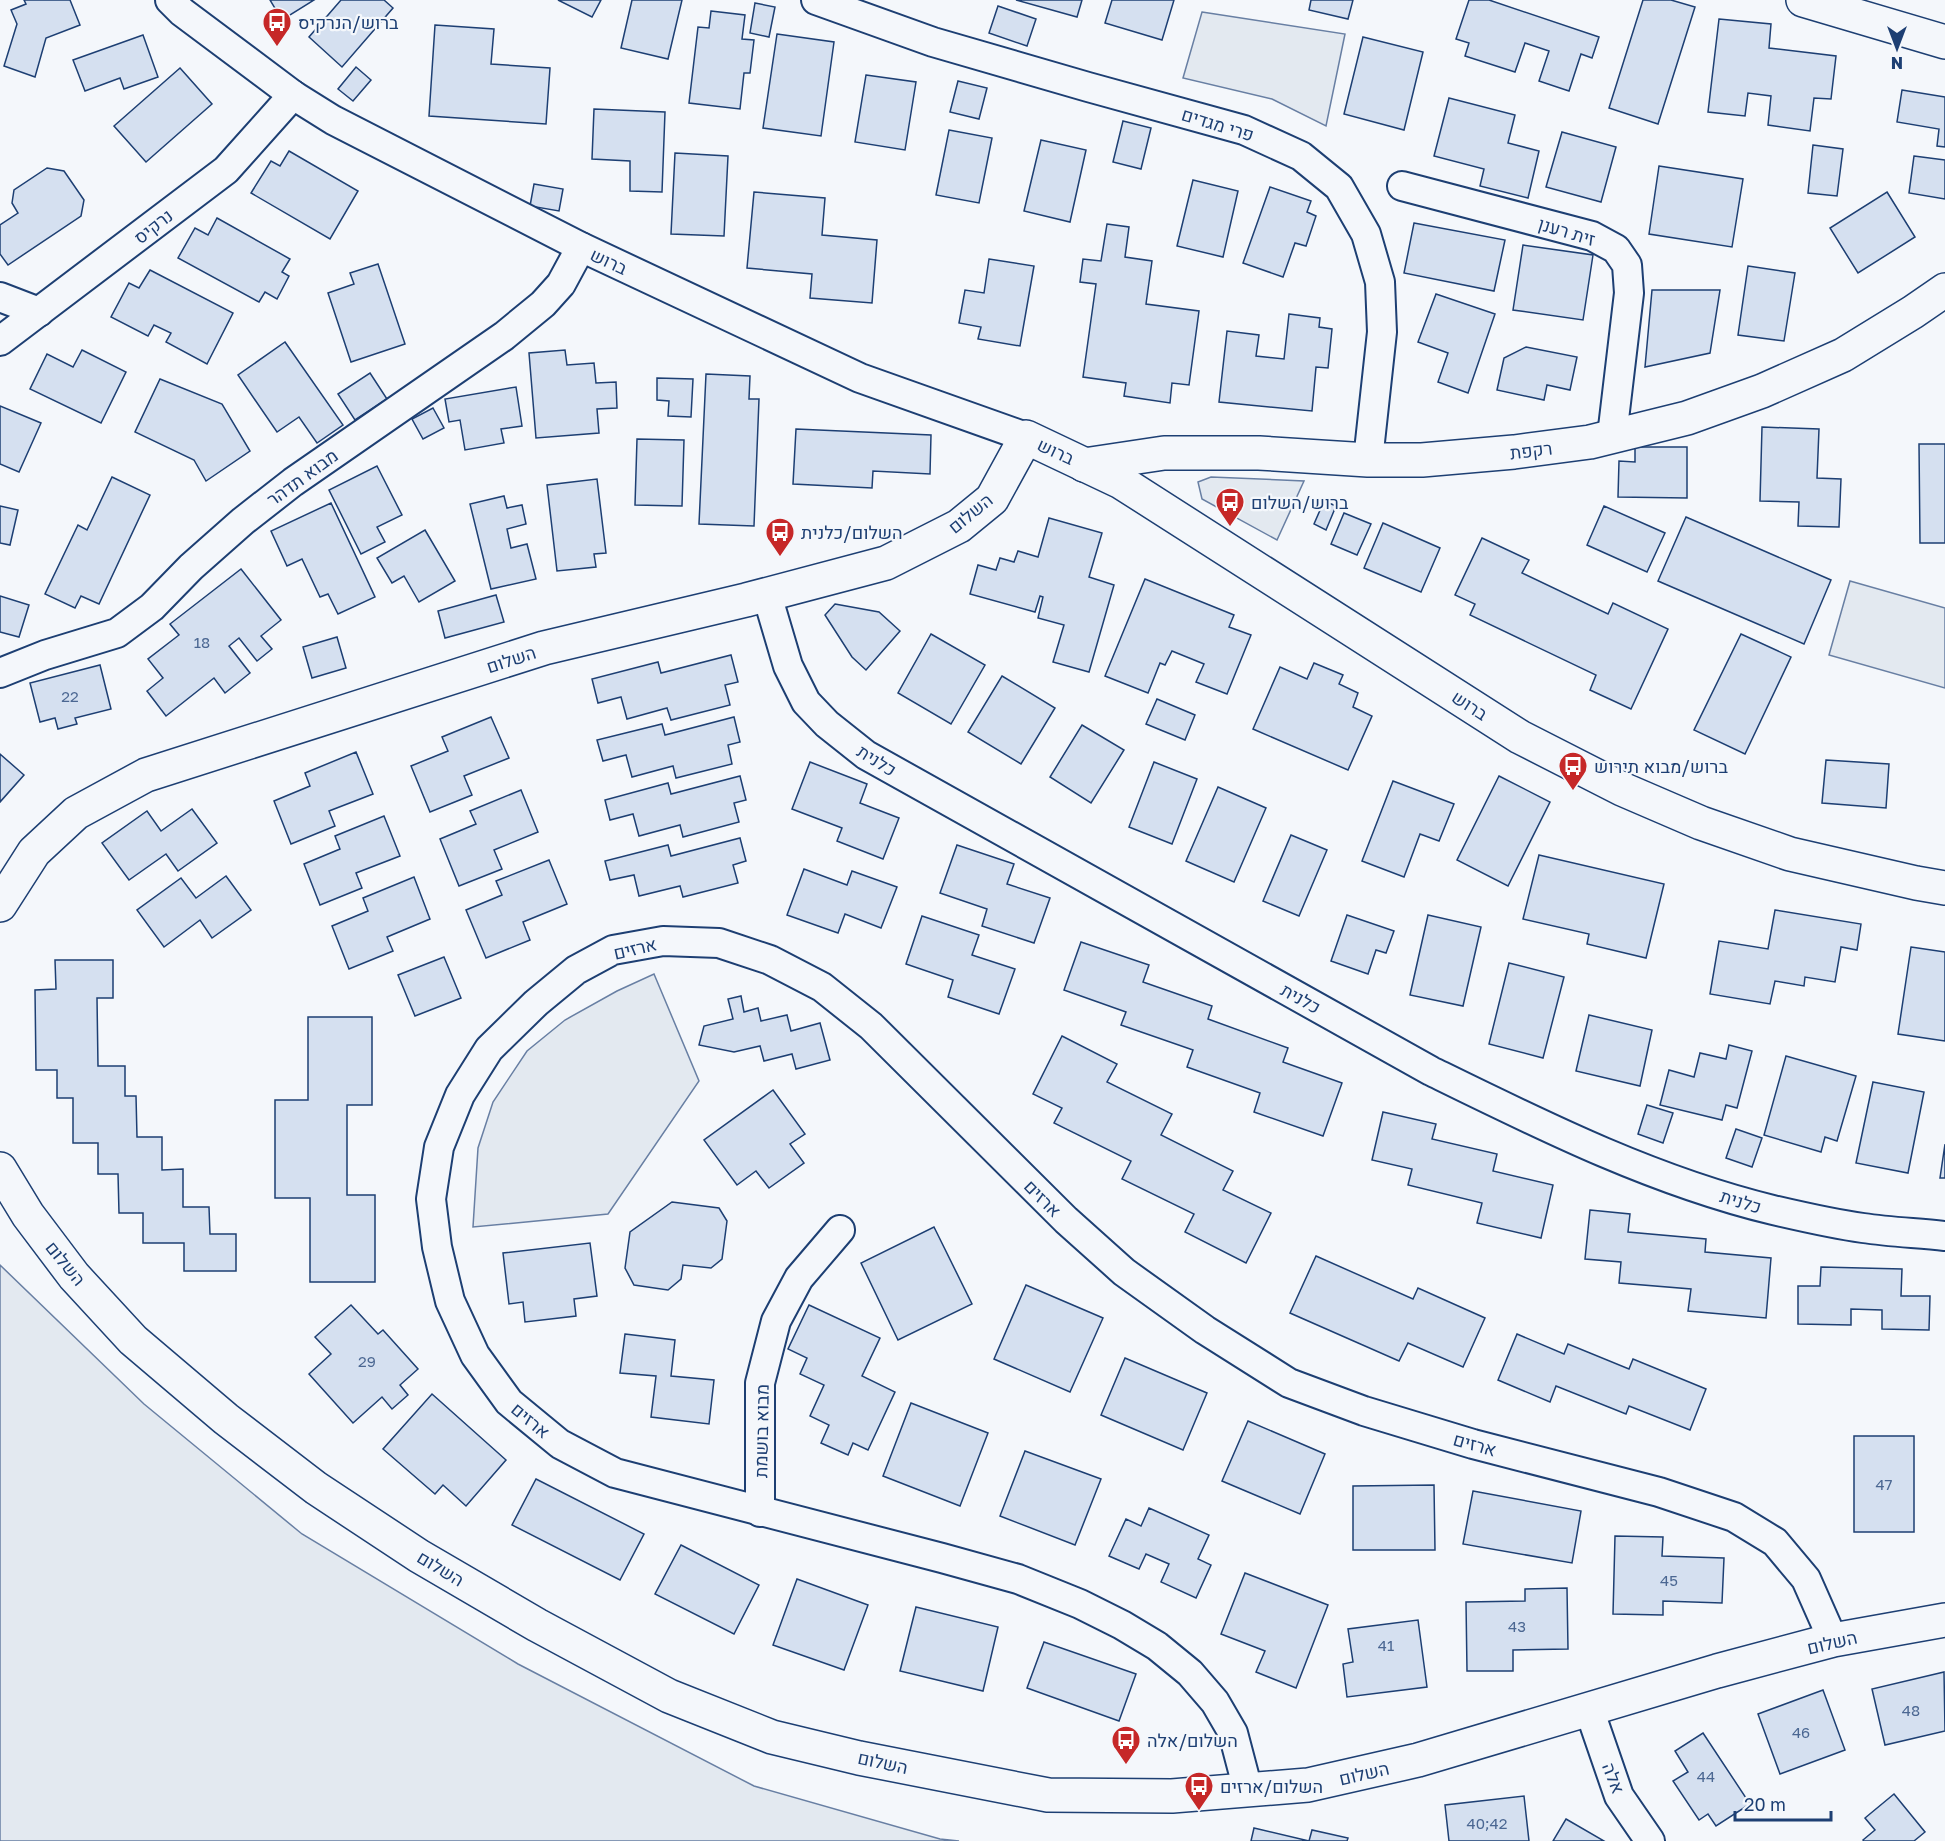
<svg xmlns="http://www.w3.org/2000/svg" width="1945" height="1841" font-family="'Golos Text',Heebo,sans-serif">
<rect width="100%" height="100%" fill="#f4f7fb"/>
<g fill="#e3e9f0" stroke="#687fa3" stroke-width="1.5">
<polygon points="1202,12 1345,34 1326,126 1272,99 1183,78"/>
<polygon points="1211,477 1304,481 1277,540 1202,499 1198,482"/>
<polygon points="1850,581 1945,608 1945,688 1829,655"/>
<polygon points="654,974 699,1081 608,1214 473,1227 478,1148 493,1102 527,1051 565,1020 617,991"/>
<polygon points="0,1265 144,1404 302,1534 518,1664 754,1786 940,1839 959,1841 0,1841"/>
</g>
<g fill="#d5e0f0" stroke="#1d3f73" stroke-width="1.5">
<polygon points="24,0 70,0 80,25 46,38 35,77 4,66 17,24 11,10 26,4"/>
<polygon points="270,0 314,0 282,20"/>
<polygon points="341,0 384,0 393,8 342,67 309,37"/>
<polygon points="558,0 601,0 592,17"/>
<polygon points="632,0 682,0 668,59 621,48"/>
<polygon points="1016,0 1082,0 1077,17"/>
<polygon points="1112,0 1174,0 1162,40 1105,23"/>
<polygon points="1311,0 1353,0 1348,19 1309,10"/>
<polygon points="1469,0 1489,0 1599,37 1592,58 1581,54 1569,91 1539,81 1549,51 1525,43 1515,72 1465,56 1469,43 1456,39"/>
<polygon points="1643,0 1671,0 1695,7 1658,124 1609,108"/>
<polygon points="755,3 775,7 769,37 750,33"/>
<polygon points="998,6 1036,19 1027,46 989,33"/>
<polygon points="711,11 745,15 742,39 754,40 750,73 744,73 740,109 689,103 698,27 709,28"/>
<polygon points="1719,19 1771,24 1769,48 1836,56 1831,99 1814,98 1810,131 1768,125 1771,96 1748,93 1745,116 1708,112"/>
<polygon points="435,25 494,29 491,64 550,68 546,124 429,116"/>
<polygon points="777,34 834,42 821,136 763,128"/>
<polygon points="143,35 158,77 124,89 120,78 85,91 73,60"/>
<polygon points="1363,37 1423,52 1404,130 1344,114"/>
<polygon points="356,67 371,80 353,101 338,89"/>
<polygon points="180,68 212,104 146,162 114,126"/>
<polygon points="866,75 916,82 905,150 855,142"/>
<polygon points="958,81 987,88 979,119 950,112"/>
<polygon points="1902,90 1945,97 1945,147 1937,146 1939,129 1897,122"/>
<polygon points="1449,98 1515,115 1508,143 1539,151 1528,198 1480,186 1484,169 1434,156"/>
<polygon points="594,109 665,112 662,192 630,191 630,161 592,159"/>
<polygon points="1123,121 1151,128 1141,169 1113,162"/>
<polygon points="949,130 992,138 979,203 936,195"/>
<polygon points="1562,132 1616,147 1601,202 1546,187"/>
<polygon points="1041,140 1086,150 1070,222 1024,211"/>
<polygon points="1813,145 1843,149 1837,196 1808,193"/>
<polygon points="289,151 358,191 330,239 251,193 271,161 280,166"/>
<polygon points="675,153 728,156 724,236 671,234"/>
<polygon points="1914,156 1945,160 1945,199 1909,193"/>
<polygon points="1659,166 1743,179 1732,247 1649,234"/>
<polygon points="47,168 64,171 84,200 81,216 8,265 0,254 0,225 18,213 12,203 14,190"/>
<polygon points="1193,180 1238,191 1223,257 1177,246"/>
<polygon points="534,184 563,189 559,211 530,206"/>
<polygon points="1270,187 1311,201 1307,212 1316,216 1306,246 1295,243 1283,277 1243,263"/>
<polygon points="754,192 825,198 822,235 877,240 872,303 810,298 812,274 747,268"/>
<polygon points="1887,192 1915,237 1858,273 1830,228"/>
<polygon points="217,218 290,259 282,272 289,276 277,299 265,292 259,302 178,258 195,228 208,235"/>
<polygon points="1414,223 1505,240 1494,291 1404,273"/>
<polygon points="1107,224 1129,227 1125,257 1152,261 1146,304 1199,311 1189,385 1172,383 1170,403 1124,396 1126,383 1083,377 1096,284 1080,282 1083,259 1101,261"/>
<polygon points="1523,245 1593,255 1583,320 1513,310"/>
<polygon points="989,259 1034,266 1020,346 978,339 981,327 959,323 965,290 984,293"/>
<polygon points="378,264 405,344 351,362 328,293 354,284 350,273"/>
<polygon points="1748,266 1795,273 1784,341 1738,335"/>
<polygon points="150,270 233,313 207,364 166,342 171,333 154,325 148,336 111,317 129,283 139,288"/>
<polygon points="1652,290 1720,290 1710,353 1645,367"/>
<polygon points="1436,294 1495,314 1468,393 1438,382 1448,353 1418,342"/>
<polygon points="1289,314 1320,318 1319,327 1332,329 1328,368 1316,367 1312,411 1219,402 1227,331 1259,335 1256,356 1284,359"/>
<polygon points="285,342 343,425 317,443 299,417 277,432 238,375"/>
<polygon points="1526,347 1577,357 1570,390 1547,385 1544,400 1497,390 1504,358"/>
<polygon points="82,350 126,372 101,423 30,389 47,354 73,367"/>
<polygon points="565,350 567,365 594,363 596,383 616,382 617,408 597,409 599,433 536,438 529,353"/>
<polygon points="370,373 387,399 355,420 338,394"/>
<polygon points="706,374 750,376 749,399 759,399 754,526 699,524"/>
<polygon points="657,378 693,379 691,417 668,416 669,401 657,400"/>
<polygon points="160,379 222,404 250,451 206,481 194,460 135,432"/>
<polygon points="516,387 522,426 501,429 504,443 465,450 460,420 449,422 445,399"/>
<polygon points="0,406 41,423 19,472 0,464"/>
<polygon points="433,408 444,428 423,439 412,419"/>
<polygon points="1762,427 1819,429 1817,478 1841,479 1839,527 1798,526 1799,502 1760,501"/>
<polygon points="796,429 931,435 930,474 873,471 872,488 793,484"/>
<polygon points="637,439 684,440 682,506 635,505"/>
<polygon points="1919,444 1945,444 1945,543 1920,543"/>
<polygon points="1635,447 1687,447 1687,498 1618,497 1619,461 1635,462"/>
<polygon points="377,466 402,515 377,527 385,542 361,554 329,490"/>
<polygon points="112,477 150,495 99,604 81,596 75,608 45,594 78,525 87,530"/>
<polygon points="597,479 606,553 594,554 596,567 557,571 547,485"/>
<polygon points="504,496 507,508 522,505 526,524 507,529 511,548 527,544 536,579 491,589 470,504"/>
<polygon points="1324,501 1336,506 1326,530 1314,524"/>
<polygon points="331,503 375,597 338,614 328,594 320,597 302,559 287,566 271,531"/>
<polygon points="0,506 18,510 10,545 0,543"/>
<polygon points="1604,506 1665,533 1647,572 1587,545"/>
<polygon points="1344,513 1371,524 1357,555 1331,544"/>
<polygon points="1686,517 1831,580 1804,644 1658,581"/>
<polygon points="1049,518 1102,533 1089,577 1114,585 1089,672 1053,662 1064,625 1038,618 1043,597 1040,596 1035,612 970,594 978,565 996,570 1000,558 1014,562 1018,551 1038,557"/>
<polygon points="1383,523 1440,548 1421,592 1364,568"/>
<polygon points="425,530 455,581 419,602 404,576 392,583 377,558"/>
<polygon points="1482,538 1529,560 1522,573 1608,614 1613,603 1668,629 1631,709 1590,690 1596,675 1470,615 1475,604 1455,595"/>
<polygon points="241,569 281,620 261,636 272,649 257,661 239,638 229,646 250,673 225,693 214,678 166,716 147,691 163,678 148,659 179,635 170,624"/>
<polygon points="1145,579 1234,615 1229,627 1251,635 1227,694 1196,682 1204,664 1172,651 1165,665 1160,663 1148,693 1105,676"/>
<polygon points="496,595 504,622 445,638 438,611"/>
<polygon points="0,596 29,605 19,637 0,632"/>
<polygon points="835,604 879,612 900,631 866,670 852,657 825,615"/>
<polygon points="931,634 985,665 951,724 898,693"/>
<polygon points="1741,634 1791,657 1745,754 1694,730"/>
<polygon points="337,637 346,668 312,678 303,647"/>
<polygon points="731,655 738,682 725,685 730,705 671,720 667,708 627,719 621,697 598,703 592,679 658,662 661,673"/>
<polygon points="1314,663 1343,675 1339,684 1358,693 1353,707 1372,716 1348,770 1253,729 1280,667 1307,679"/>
<polygon points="100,665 111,709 75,718 77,724 58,729 55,718 40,722 30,683"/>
<polygon points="1002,676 1055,708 1021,764 968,732"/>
<polygon points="1157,699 1195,715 1185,740 1146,724"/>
<polygon points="491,717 509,758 464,776 472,795 430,812 411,766 448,751 442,737"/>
<polygon points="734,717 740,742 728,745 732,764 676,778 673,766 632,777 626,755 603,761 597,740 662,724 665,735"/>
<polygon points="1082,725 1124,750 1091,803 1050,777"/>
<polygon points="356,752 373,794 329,811 335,826 291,844 274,801 310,786 305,773"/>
<polygon points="0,754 24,775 0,802"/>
<polygon points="1826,760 1889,764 1886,808 1822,803"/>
<polygon points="810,762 867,784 860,803 899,818 883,859 837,841 842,828 792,809"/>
<polygon points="1154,762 1197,779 1172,844 1129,827"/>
<polygon points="740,776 746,800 734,803 739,822 683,837 680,825 639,836 633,814 610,820 605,800 668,783 671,794"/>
<polygon points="1499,776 1550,802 1508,886 1457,860"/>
<polygon points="1393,781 1454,804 1439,841 1420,834 1404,877 1362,861"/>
<polygon points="1218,787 1266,808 1234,882 1186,861"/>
<polygon points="521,790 538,832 494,850 502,869 459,886 440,839 476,824 470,811"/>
<polygon points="192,809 217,843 178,871 166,854 129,880 102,843 147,811 161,831"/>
<polygon points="384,816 400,856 356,873 362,888 320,905 304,864 340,849 335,836"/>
<polygon points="1291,835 1327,850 1299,916 1263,901"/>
<polygon points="740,838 746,861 733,865 738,883 683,897 680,886 639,896 634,875 610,880 605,861 668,845 671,856"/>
<polygon points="957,845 1014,864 1007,884 1050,898 1034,943 982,926 987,909 940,893"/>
<polygon points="1539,855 1664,884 1646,958 1587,944 1589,934 1523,919"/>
<polygon points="549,860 567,904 523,922 530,940 486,958 466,910 502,895 496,881"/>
<polygon points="804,869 847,885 852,871 897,887 881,928 845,914 838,933 787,915"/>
<polygon points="226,876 251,910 212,938 200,920 164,947 137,910 181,878 196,898"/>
<polygon points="414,877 430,919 387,937 393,951 349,969 332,926 368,911 363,898"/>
<polygon points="1775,910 1861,924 1857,950 1841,947 1835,982 1805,977 1804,986 1775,981 1770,1004 1710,994 1719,941 1768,949"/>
<polygon points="1347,915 1394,931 1386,953 1376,950 1368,974 1331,961"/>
<polygon points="1428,915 1481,927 1463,1006 1410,995"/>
<polygon points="922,916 979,935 972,955 1015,969 999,1014 948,997 953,980 906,964"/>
<polygon points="1081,942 1149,965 1143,982 1212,1006 1208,1019 1288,1048 1283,1062 1342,1083 1323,1136 1254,1112 1260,1093 1187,1067 1193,1050 1121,1025 1126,1012 1064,990"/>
<polygon points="1911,947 1945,952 1945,1041 1898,1034"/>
<polygon points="444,957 461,998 415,1016 398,975"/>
<polygon points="55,960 113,960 113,998 97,998 98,1066 125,1066 125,1096 136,1096 137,1137 162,1137 162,1170 183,1169 183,1207 209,1207 210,1234 236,1234 236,1271 184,1271 184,1243 143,1243 143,1213 119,1213 118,1174 98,1174 98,1143 73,1143 73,1098 57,1098 57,1070 36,1070 35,990 56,989"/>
<polygon points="1509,963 1564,977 1543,1058 1489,1044"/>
<polygon points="741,996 744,1012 758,1008 761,1021 787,1015 791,1031 820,1023 830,1060 796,1069 792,1054 764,1061 760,1046 734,1052 699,1045 704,1026 733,1019 728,999"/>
<polygon points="1589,1015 1652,1030 1640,1086 1576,1071"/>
<polygon points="308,1017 372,1017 372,1105 347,1105 347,1195 375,1195 375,1282 310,1282 310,1198 275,1198 275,1100 308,1100"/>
<polygon points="1062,1036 1117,1064 1107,1082 1172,1114 1161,1135 1233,1171 1223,1190 1271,1213 1246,1263 1185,1232 1194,1214 1122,1179 1131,1161 1054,1123 1062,1108 1033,1094"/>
<polygon points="1729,1045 1752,1051 1737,1108 1726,1105 1722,1120 1660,1105 1669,1070 1694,1077 1700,1053 1726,1059"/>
<polygon points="1786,1056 1856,1076 1837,1141 1825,1137 1821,1152 1764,1135"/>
<polygon points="1873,1082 1924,1092 1908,1173 1856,1163"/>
<polygon points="773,1090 805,1134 790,1144 804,1163 769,1188 756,1171 737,1185 704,1140"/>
<polygon points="1647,1105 1673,1113 1663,1143 1638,1134"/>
<polygon points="1383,1112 1436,1124 1432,1139 1497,1154 1493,1171 1553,1185 1541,1238 1477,1223 1482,1203 1408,1185 1412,1169 1372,1160"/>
<polygon points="1736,1129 1762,1138 1752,1167 1726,1158"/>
<polygon points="1945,1144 1945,1178 1940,1178"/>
<polygon points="672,1202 719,1208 727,1221 722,1259 711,1268 683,1265 681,1279 668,1290 634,1285 625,1268 630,1232"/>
<polygon points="1590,1210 1630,1214 1628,1232 1706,1239 1705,1252 1771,1258 1766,1318 1688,1311 1691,1289 1619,1283 1621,1262 1585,1259"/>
<polygon points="934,1227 972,1304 898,1340 861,1263"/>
<polygon points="590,1243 597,1296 574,1299 576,1316 525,1322 523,1302 509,1304 503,1253"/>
<polygon points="1316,1256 1413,1299 1418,1288 1485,1318 1463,1367 1408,1343 1399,1361 1290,1313"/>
<polygon points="1821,1267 1902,1269 1901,1296 1930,1296 1929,1330 1882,1329 1882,1310 1851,1309 1851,1325 1798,1324 1798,1286 1820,1286"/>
<polygon points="1026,1285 1103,1318 1070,1392 994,1359"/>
<polygon points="351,1305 378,1334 383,1330 418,1369 400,1385 408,1395 392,1409 382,1397 353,1423 309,1374 331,1354 315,1337"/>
<polygon points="809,1305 880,1338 862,1376 895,1392 868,1450 853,1443 848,1455 821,1443 829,1425 810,1416 824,1385 800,1374 807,1358 788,1349"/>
<polygon points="625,1334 675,1340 671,1376 714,1380 709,1424 651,1417 656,1376 620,1373"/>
<polygon points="1517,1334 1564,1354 1568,1344 1629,1369 1633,1359 1706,1389 1690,1430 1629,1406 1626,1414 1556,1386 1550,1402 1498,1380"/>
<polygon points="1125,1358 1207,1393 1183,1450 1101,1415"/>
<polygon points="432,1394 506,1460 466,1506 443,1485 435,1494 383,1449"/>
<polygon points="911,1403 988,1433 960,1506 883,1476"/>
<polygon points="1248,1421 1325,1454 1300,1514 1222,1481"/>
<rect x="1854" y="1436" width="60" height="96"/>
<polygon points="1025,1451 1101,1479 1075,1545 1000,1516"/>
<polygon points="536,1479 644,1534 620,1580 512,1525"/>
<polygon points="1434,1485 1435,1550 1353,1550 1353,1486"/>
<polygon points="1473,1491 1581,1511 1572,1563 1463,1544"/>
<polygon points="1149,1508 1209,1535 1198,1559 1211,1565 1196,1598 1161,1582 1169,1564 1146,1554 1139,1569 1109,1556 1126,1519 1141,1526"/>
<polygon points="1615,1536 1663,1537 1662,1556 1724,1558 1722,1603 1663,1601 1663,1615 1613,1614"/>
<polygon points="681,1545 759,1585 734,1634 655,1594"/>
<polygon points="1245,1573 1328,1605 1296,1688 1256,1672 1265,1651 1221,1634"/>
<polygon points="797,1579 868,1605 844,1670 773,1645"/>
<polygon points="1567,1588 1568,1649 1513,1650 1513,1671 1467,1671 1466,1602 1525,1601 1525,1589"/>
<polygon points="916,1607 998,1627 983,1691 900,1671"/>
<polygon points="1418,1620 1427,1687 1347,1697 1343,1664 1353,1662 1348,1629"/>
<polygon points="1044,1642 1136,1674 1119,1721 1027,1688"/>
<polygon points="1944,1672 1945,1731 1885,1745 1872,1689"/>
<polygon points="1823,1690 1845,1750 1780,1774 1758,1714"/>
<polygon points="1703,1733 1750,1804 1716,1826 1708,1814 1699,1820 1673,1781 1688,1772 1675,1751"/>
<polygon points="1894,1794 1925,1832 1914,1841 1864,1841 1863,1840 1875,1830 1865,1818"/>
<polygon points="1524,1796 1529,1841 1449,1841 1445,1805"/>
<polygon points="1566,1819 1604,1841 1553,1841"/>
<polygon points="1254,1828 1309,1841 1312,1830 1348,1838 1347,1841 1251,1841"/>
</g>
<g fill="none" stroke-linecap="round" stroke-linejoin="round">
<g stroke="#1d3f73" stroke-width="32">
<g id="minor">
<polyline points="170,0 182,12 293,95 333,120 581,247 860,378 1026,437"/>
<polyline points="816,0 933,42 1088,87 1244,130 1301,156 1339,187 1366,234 1380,282 1382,332 1368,460"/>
<polyline points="1402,186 1592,236 1616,249 1627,265 1629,293 1612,436"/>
<polyline points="0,297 39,312"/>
<polyline points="0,341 226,170 293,95"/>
<path d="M 767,595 L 788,666 L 806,702 L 827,724 L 866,755 L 1431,1071 C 1541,1125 1653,1181 1773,1210 C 1803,1217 1833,1224 1863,1228 C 1890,1232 1918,1233 1945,1236"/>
<polyline points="0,673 45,655 117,633 152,607 191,567 243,521 293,482 504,336 543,304 561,284 581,247"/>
<polyline points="760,1512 760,1383 776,1321 799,1278 840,1230"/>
<polyline points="1589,1709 1619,1796 1650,1841"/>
<polyline points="1248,1790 1233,1733 1215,1702 1190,1673 1157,1646 1122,1625 1080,1604 1018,1579 942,1558 615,1473 560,1444 509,1402 475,1355 450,1301 437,1247 431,1199 439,1147 460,1095 489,1049 536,1003 576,970 613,950 663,941 719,943 770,960 822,987 871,1026 1066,1220 1124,1272 1205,1330 1289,1383 1364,1411 1473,1444 1659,1492 1734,1517 1775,1542 1806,1579 1833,1640"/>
</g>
</g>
<g stroke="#1d3f73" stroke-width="36">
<g id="tertiary">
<polyline points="1803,0 1945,42"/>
<polyline points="1084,465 1164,453 1259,453 1368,460 1422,460 1514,452 1590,442 1687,418 1762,391 1843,355 1913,312 1945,290"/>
<polyline points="0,905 34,852 76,813 146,775 544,648 746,600 886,563 959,526 992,499 1026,437 1121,482 1520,737 1622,789 1701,823 1790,854 1916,883 1945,888"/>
<polyline points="0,1169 28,1215 74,1276 133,1340 226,1419 316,1488 419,1556 537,1625 669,1696 772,1737 859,1758 1048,1795 1172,1796 1308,1785 1418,1760 1717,1671 1833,1640 1945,1620"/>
</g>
</g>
<use href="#minor" stroke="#f4f7fb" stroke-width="28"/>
<use href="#tertiary" stroke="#f4f7fb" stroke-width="33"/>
</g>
<defs>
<g id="bus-pin" transform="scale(1.5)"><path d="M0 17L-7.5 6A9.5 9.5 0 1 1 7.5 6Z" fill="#c62828" stroke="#f4f7fb"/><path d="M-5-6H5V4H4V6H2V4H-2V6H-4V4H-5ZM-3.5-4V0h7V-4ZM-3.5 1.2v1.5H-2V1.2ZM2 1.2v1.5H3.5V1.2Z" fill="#fff"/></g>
</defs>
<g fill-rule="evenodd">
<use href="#bus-pin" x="277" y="22"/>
<use href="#bus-pin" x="1230" y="502"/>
<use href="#bus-pin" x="780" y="532"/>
<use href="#bus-pin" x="1573" y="766"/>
<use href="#bus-pin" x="1126" y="1740"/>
<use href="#bus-pin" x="1199" y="1786"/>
</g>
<g text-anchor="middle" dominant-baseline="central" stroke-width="4.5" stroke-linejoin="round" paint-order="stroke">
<g font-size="15" fill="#4b6792">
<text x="202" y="642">18</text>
<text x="70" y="696">22</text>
<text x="367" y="1361">29</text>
<text x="1884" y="1484">47</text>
<text x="1669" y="1580">45</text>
<text x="1517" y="1626">43</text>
<text x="1386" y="1645">41</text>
<text x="1911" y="1710">48</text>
<text x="1801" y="1732">46</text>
<text x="1706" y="1776">44</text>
<text x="1487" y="1823">40;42</text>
</g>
<g font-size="18" fill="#1d3f73" stroke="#f4f7fb" text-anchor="start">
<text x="298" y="22">ברוש/הנרקיס</text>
<text x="1251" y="502">ברוש/השלום</text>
<text x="801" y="532">השלום/כלנית</text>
<text x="1594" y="766">ברוש/מבוא תירוש</text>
<text x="1147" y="1740">השלום/אלה</text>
<text x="1220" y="1786">השלום/ארזים</text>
</g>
<g font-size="18" fill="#1d3f73" stroke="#f4f7fb">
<text transform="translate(1218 124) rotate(17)">פרי מגדים</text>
<text transform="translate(153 226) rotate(-38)">נרקיס</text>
<text transform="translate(1567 231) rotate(17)">זית רענן</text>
<text transform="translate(609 261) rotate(25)">ברוש</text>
<text transform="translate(1531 450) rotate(-7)">רקפת</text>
<text transform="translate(1056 451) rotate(25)">ברוש</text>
<text transform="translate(302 477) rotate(-36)">מבוא תדהר</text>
<text transform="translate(970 513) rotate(-39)">השלום</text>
<text transform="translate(511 659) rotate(-18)">השלום</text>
<text transform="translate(1470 705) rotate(33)">ברוש</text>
<text transform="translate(877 760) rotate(32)">כלנית</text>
<text transform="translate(635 948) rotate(-13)">ארזים</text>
<text transform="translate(1301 998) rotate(29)">כלנית</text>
<text transform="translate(1043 1198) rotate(45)">ארזים</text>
<text transform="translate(1741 1201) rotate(17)">כלנית</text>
<text transform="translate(66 1263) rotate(51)">השלום</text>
<text transform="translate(531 1420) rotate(40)">ארזים</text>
<text transform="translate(761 1431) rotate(-89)">מבוא בושמת</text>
<text transform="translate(1475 1444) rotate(16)">ארזים</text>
<text transform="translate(441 1568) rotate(31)">השלום</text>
<text transform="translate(1832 1642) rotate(-13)">השלום</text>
<text transform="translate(883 1762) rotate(12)">השלום</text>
<text transform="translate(1364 1773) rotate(-13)">השלום</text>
<text transform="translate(1614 1778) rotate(69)">אלה</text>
</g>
</g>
<g transform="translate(1897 48) rotate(180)" stroke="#f4f7fb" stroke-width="4.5" paint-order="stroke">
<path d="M0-4.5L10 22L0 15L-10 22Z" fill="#1d3f73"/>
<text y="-9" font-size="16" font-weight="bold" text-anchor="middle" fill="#1d3f73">N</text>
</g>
<path d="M1735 1811v9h96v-9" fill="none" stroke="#1d3f73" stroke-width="3"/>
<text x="1744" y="1811" font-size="18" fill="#1d3f73" stroke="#f4f7fb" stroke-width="4.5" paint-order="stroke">20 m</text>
</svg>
